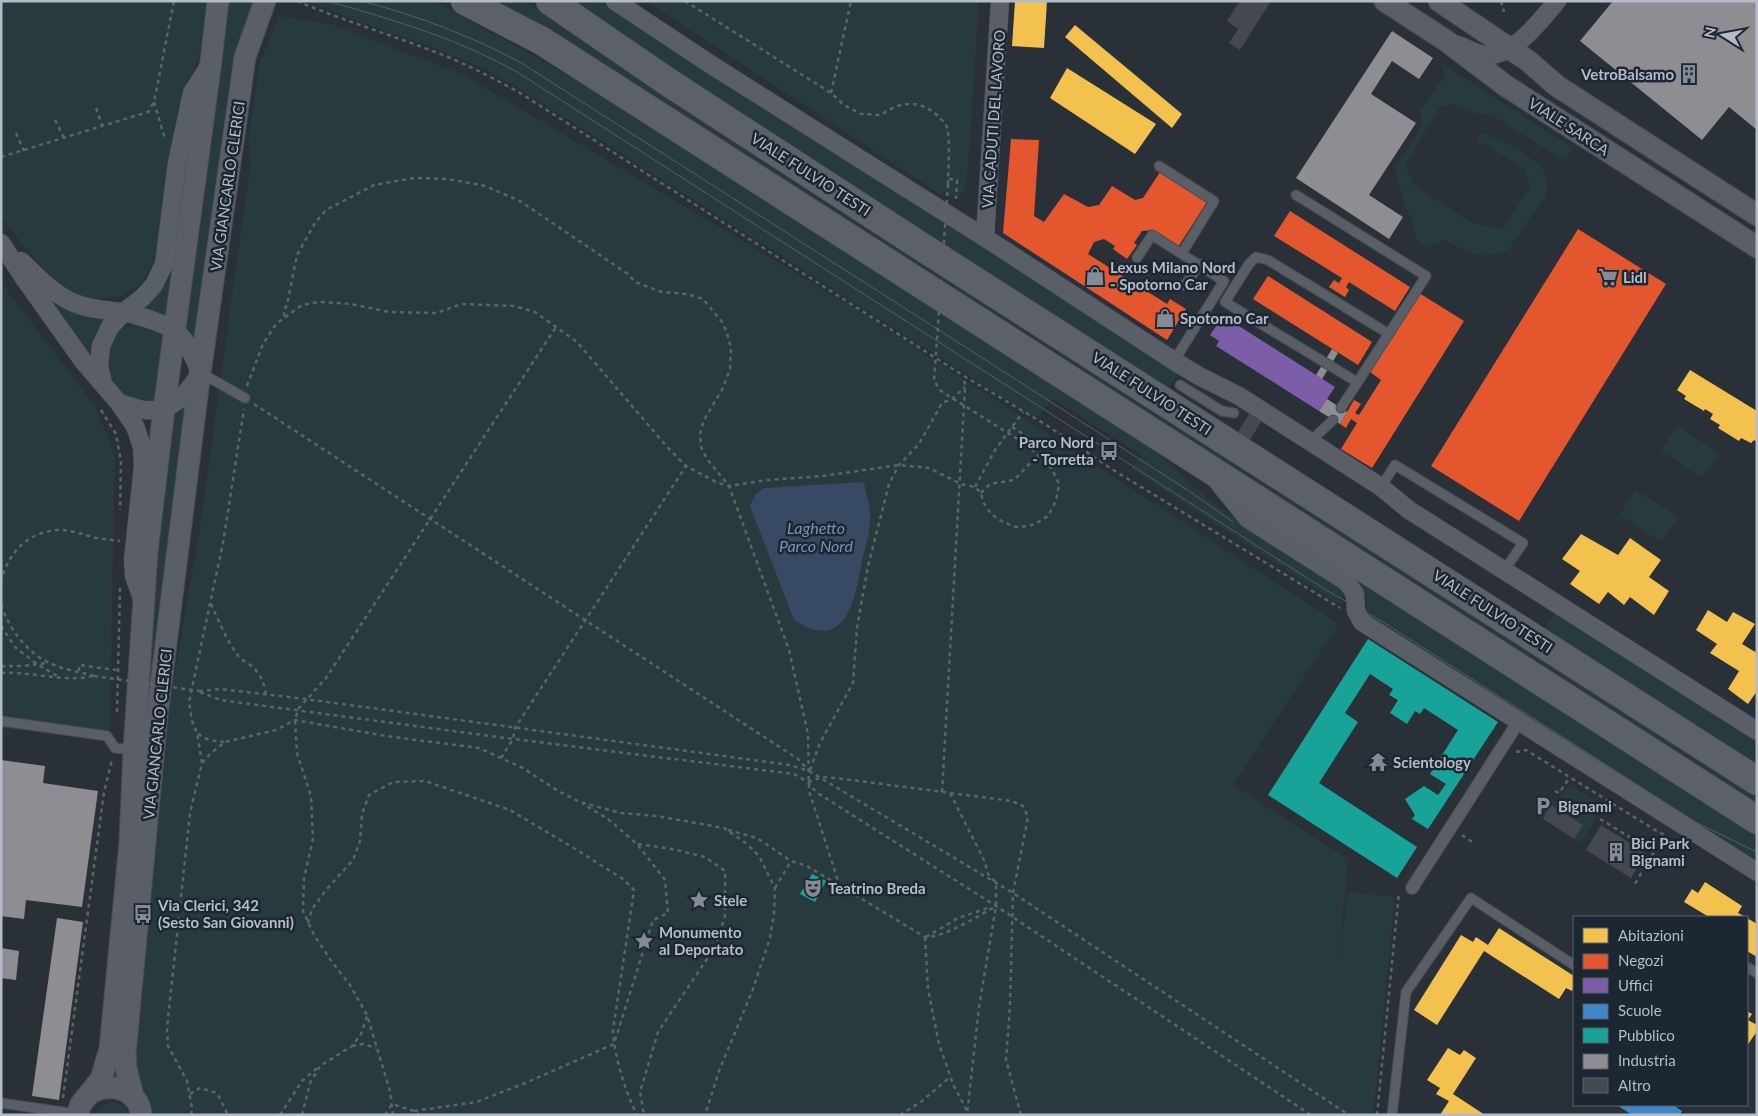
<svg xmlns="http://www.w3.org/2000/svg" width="1758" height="1116" font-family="Lato,sans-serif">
<rect width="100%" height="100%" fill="#2a3038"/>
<g fill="#273a3e">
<polygon points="1,1 208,1 198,61 186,84 175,128 158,243 150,269 140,284 121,296 101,299 80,297 61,286 34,258 1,217"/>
<polygon points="228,1 254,1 237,54 230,88 193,345 183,333"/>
<polygon points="307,1 434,1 447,8 557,69 600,95 1152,448 1213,503 1341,584 1345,588 1339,604 1131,469 1141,455 1053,399 1039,416 1031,416 533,97 483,68 416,41 378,29"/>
<polygon points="489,1 526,1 559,25 602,53 1757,794 1757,806"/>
<polygon points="569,1 604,1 1180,372 1168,389"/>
<polygon points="646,1 979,1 967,184 964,191 953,198 940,194"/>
<polygon points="279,16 334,25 464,75 855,308 1339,624 1233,785 1348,859 1339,964 1348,892 1395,897 1373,1115 151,1115 151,1106 136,1082 132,1055 160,756 199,534 251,161 248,141 259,65"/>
<path d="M 1441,63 L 1573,148 L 1565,161 L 1490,114 L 1477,114 L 1454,104 L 1440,107 L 1405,165 L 1415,186 L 1474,224 L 1503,229 L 1530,186 L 1526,169 L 1477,140 L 1479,134 L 1483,133 C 1500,140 1541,158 1546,177 C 1548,184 1547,190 1545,197 L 1509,249 C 1486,262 1466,252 1445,240 L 1428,247 L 1416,239 L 1412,218 L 1405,206 L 1395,167 L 1423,125 L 1420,111 L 1445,75 Z"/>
<polygon points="181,181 186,182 165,319 136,310 151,298"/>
<polygon points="34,279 111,318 92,363"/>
<polygon points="1,282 94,405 115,453 110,726 107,741 1,728"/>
<polygon points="133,325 144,326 165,335 155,405 129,397 119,389 111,378 107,365 110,339 119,330"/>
<polygon points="186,400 169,523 123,1076 112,1080 156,563 172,409"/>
<polygon points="1677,426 1719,453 1703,478 1661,451"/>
<polygon points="1636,490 1678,517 1662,542 1620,515"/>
<polygon points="1261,515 1757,834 1757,859 1707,835 1368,617 1366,597 1359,583 1258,519"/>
<polygon points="1555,612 1757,741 1757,767 1543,631"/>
<polygon points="1569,784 1604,806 1581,843 1574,839 1583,825 1551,805 1543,819 1539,816 1550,798 1558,802"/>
<polygon points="113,1101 124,1106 130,1115 95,1115 102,1105"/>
</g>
<path fill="#384963" d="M 864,482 C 866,494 871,508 870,520 C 870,533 865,548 862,561 C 855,600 846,654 794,620 L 750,506 L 755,495 L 764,488 Z"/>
<g fill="#f2c14e">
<polygon points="1015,1 1047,1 1044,48 1012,46"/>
<polygon points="1075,25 1182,114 1172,128 1065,37"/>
<polygon points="1067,68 1156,124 1135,154 1050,98"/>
<polygon points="1690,370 1757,411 1757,442 1754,440 1751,443 1741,438 1739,441 1718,428 1720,425 1710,419 1713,414 1705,409 1704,411 1684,399 1686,396 1677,390"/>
<polygon points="1581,534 1618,555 1630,538 1661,560 1649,577 1669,591 1654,615 1630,597 1624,605 1608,592 1599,604 1570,584 1580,571 1562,559"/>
<polygon points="1708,610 1727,622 1733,612 1755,624 1742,644 1757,653 1757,691 1748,704 1728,689 1739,671 1710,653 1717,644 1696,630"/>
<polygon points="1705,882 1742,906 1738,913 1746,917 1709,917 1684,902 1692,889 1698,893"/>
<polygon points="1747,918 1757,924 1757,957 1747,951"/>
<polygon points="1499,928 1574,976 1574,987 1572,991 1566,988 1559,999 1484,951 1437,1025 1414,1010 1461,935 1473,942 1476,937 1488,945"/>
<polygon points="1747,1011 1752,1014 1748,1020 1757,1025 1757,1031 1747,1046"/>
<polygon points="1448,1048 1460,1055 1464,1050 1476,1058 1453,1094 1485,1115 1440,1115 1449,1101 1436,1094 1440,1088 1427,1080"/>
</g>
<g fill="#e4572e">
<polygon points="1011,139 1039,140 1034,216 1044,222 1064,194 1088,207 1099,205 1112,186 1135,200 1143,198 1160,172 1207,202 1178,247 1152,230 1142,231 1134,243 1137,245 1127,259 1113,249 1115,246 1104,239 1094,242 1088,254 1167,304 1170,299 1186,309 1167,340 1003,233"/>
<polygon points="1290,211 1410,287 1395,311 1349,282 1346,287 1349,290 1345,297 1329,287 1334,280 1339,283 1342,278 1274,236"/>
<polygon points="1578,229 1666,284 1519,521 1431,466"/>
<polygon points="1268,276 1372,342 1358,365 1253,299"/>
<polygon points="1419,293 1464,321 1372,468 1341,449 1357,423 1351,419 1346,428 1340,424 1354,400 1361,404 1355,413 1359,415 1381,380 1370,372"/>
</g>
<polygon fill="#7b5ea7" points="1231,321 1335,387 1319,411 1216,346 1219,341 1210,335 1219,322 1227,327"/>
<polygon fill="#3f88c5" points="1617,1105 1673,1105 1682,1111 1680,1115 1632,1115"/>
<g fill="#17a398">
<polygon points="1368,639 1498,722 1428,829 1412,819 1415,815 1405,799 1424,786 1438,795 1446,784 1430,774 1458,730 1424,708 1420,714 1415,711 1407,724 1390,713 1398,700 1389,695 1393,689 1370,674 1345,713 1358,722 1319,783 1417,847 1397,878 1268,795"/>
<polygon points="812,874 826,881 815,902 800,894"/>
</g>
<g fill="#8d8d92">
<polygon points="1613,1 1757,1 1757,130 1729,107 1702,140 1580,41"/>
<polygon points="1392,31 1433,58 1419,79 1392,61 1371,94 1416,123 1369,195 1403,217 1389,239 1296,178"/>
<polygon points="1332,349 1338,353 1322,379 1316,375"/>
<polygon points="1327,399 1347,412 1340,424 1319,411"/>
<polygon points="1,760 45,766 43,783 98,791 82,907 26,900 24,919 1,916"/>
<polygon points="57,918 83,922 59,1100 32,1096"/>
<polygon points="1,948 19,951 16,980 1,978"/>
</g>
<g fill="#444950">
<polygon points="1240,1 1271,1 1240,50 1229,43 1238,29 1227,21"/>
<polygon points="1249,414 1261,422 1250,440 1238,432"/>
<polygon points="1551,805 1583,825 1574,839 1543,819"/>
<polygon points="1601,825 1646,853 1631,878 1586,850"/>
</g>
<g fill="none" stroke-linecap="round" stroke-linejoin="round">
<g stroke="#484c53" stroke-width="11">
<g id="service">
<polyline points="1159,166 1214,201 1182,253"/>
<polyline points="1296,195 1426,276 1341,408"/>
<polyline points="1137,258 1152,235 1224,281 1174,361"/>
<polyline points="1163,287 1185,285 1200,264"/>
<polyline points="201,373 245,398"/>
<polyline points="1357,382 1225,302 1249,264 1256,257 1268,260 1389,334"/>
<polyline points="1180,385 1222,411 1234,413"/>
<polyline points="1312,443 1317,435 1333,420"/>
<polyline points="1381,487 1395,465 1523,543 1504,571"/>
<polyline points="1,721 107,736 115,748 133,750"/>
<polyline points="1747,967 1757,973"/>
<polyline points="1,1103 77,1114"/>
<polyline points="1392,1115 1406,992 1471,898 1574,965"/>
</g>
</g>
<g stroke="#484c53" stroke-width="14">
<polyline id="pedestrian" points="1412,888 1519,721"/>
</g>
<g stroke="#484c53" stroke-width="19">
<g id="minor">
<polyline points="615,1 710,64 998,246 1174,361 1199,376 1239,396 1381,487 1409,510 1757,731"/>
<path d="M 1458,45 C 1466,48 1478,55 1487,55 C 1514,56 1542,19 1557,1"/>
<polyline points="985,237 1000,1"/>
<polyline points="1,243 24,278 83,361 119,403 135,426 142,447 143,466 133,560 134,576 143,601"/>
<path d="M 21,261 C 37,276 52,293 72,302 C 87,309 105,310 121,312 C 132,313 167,324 175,331 C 188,341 194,359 201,373 C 187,393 173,413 145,410 C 137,409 127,405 119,403"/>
<polyline points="103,384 99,365 101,346 110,327 124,312 142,298 154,285 164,264 177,163 192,93 209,66"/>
<polyline points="1218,482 1248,519 1347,582 1355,594 1356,611 1362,622 1757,872"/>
</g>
</g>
<g stroke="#484c53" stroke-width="23">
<g id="tertiary">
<polyline points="1385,1 1445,40 1506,86 1757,247"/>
<polyline points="1439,1 1527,60 1557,86 1757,215"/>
<path d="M 90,1093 C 95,1091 101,1088 106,1088 C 124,1086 140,1097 141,1115"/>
<polyline points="133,1096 126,1068 125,1054 157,716 199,380 245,57 265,1"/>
<polyline points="77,1115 81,1104 101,1079 110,1049 130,842 134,750 147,552 164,409 211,61 218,1"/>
</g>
</g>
<g stroke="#484c55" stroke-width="29">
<g id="primary">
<polyline points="465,1 542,41 1757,820"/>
<polyline points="550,1 668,82 919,245 1757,781"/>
</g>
</g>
<g stroke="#5d636a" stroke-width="2.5" stroke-dasharray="4 4" stroke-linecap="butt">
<path d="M 297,1 C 347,22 398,37 448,57 C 472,67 494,79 517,91 L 964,376 L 1048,426 L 1110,468 L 1340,608"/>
<path d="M 685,1 L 831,93 L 844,105 L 861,114 L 881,115 C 900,101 920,99 938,116 C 940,119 945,122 946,125 C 951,135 948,171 948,184"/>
<polyline points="1501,1 1504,12"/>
<polyline points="831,93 851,1"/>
<polyline points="154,102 165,139"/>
<polyline points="96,108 102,125"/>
<polyline points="55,120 64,138"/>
<polyline points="16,133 24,151"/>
<polyline points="1,157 148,112 154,102 174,1"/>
<polyline points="949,179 957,180 956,199"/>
<polyline points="285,316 283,312 287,305 297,255 315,223 326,210 374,185 414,178 448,179 485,186 520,201 628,274 635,282 662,292 687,294 703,299 722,322 727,333 731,348 730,369 723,388 704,420 700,434 701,447 707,459 729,486 789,650 808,734 809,791 840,887"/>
<polyline points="247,386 263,344 276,324 302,305 319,302 351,304 389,312 436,313 462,304 514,306 535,312 577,342 669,449 686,466 716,482 729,486 767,480 823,476 899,465 929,468 961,484 975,487 981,493 983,502 991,514 1003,522 1016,527 1028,526 1035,524 1048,516 1056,501 1059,484 1052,469 1027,445"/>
<polyline points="254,404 798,759 808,770"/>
<polyline points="101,410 116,434 121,462 120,510"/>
<polyline points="1012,427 1033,440 1030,448"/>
<polyline points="975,487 995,450 1023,412"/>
<polyline points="981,493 990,484 1014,480 1038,455"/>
<path d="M 1,582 C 8,552 29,530 62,530 C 74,531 85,535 96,538 C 104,539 112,540 120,541"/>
<path d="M 211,604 C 219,621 227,642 239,657 C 242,660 246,662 249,664 C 260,672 264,682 266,695"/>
<path d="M 1,605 C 10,631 30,657 57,666 C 69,671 82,672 94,676"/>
<polyline points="1,626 16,648 37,664 57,676"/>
<polyline points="1,666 22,666 48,663"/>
<polyline points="79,671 79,665 116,670"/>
<path d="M 1,673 C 32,671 63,683 93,676"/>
<polyline points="199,691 221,689 305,699 790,765 809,771 1013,893 1349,1115"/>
<polyline points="200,692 220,700 513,739 794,774 808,782 816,792 996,906 1311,1115"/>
<polyline points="117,712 120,588"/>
<polyline points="198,734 209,740 225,742"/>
<polyline points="1516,752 1526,750 1660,833 1666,835"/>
<polyline points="501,758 513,739 515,728 686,466"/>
<polyline points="202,763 197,733 192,721 189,702 223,543 244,409"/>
<polyline points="810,770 820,743 853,683 857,628 868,566 889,484 899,465 919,444 942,403 952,399 965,387"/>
<polyline points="808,782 822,777 836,778 1012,801 1023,806 1028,817 1013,893 1010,1006 1006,1060 1021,1115"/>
<polyline points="1555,791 1559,793 1570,777"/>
<polyline points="942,792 965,387 964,377"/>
<polyline points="950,793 984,860 988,874 996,883 996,906 979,1007 967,1115"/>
<polyline points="1600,819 1654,852 1633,887"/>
<path d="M 728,830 L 757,838 L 791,861 L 807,866 L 925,937 C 943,938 979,916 996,906"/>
<polyline points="1462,835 1475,844"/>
<polyline points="638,844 672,849 705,857 725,871 725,916 715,947 658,1032 640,1092 644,1115"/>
<polyline points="775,888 791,861"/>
<path d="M 308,923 L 312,909 L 326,890 L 353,860 L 360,841 L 362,814 L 369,795 L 393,782 L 425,781 L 510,810 L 572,847 L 623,879 L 634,890 L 613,1030 C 614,1056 625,1091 637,1115"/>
<polyline points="925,937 928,989 939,1044 953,1084 967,1111"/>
<polyline points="926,937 958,918 991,907"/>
<polyline points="352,1046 363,1044 376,1048"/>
<polyline points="190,1094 200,1088 217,1093 228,1115"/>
<polyline points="63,1098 104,792 112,760"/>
<polyline points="414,1111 476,1102 523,1084 614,1044 653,920 668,913 665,880 637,844 608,819 583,804"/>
<polyline points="191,1115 192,1108 187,1081 168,1046 167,1028 190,813 202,763 211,753 225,742 276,730 295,720 386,736 479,748 523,768 558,791 580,802 621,813 657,816 724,828 747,844 759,856 775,888 774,914 770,938 753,989 719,1071 705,1115"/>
<polyline points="280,1115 302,1081 317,1068"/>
<polyline points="302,1115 310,1083 320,1066 352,1046 361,1034 367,1016"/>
<polyline points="385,1115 392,1104 414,1111 419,1115"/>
<polyline points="393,1115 390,1091 367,1015 350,985 332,962 314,935 303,911 304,878 313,839 311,796 297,753 295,720 298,709 326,678 556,327"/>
<polyline points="900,1115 922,1101 950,1077"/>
<polyline points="1377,1115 1399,892"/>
</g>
<use href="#service" stroke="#5a5e66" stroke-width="9"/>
<use href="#pedestrian" stroke="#5a5e66" stroke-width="12"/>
<use href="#minor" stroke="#5a5e66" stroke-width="18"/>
<use href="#tertiary" stroke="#5a5e66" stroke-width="21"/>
<use href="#primary" stroke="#5c6168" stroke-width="28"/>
<g stroke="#595d64" stroke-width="1">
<path d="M 327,1 C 394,20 456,38 517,72 L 1326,590 L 1383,622 L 1697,823 L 1757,852"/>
<path d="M 362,1 C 418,16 472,36 523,64 L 995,366 L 1189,491 L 1233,522"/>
</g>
<g stroke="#5d636a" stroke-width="2.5" stroke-dasharray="4 4" stroke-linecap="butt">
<polyline points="948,184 934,381 941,391 1027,445"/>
<polyline points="94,676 199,691"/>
</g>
</g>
<defs>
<g id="building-bare" transform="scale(1.5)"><path d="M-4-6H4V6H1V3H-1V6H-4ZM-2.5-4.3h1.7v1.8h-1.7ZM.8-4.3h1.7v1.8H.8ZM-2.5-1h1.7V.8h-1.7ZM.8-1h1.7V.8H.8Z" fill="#848b96" stroke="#1d2633" stroke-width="2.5" paint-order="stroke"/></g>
<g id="shop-bare" transform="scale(1.5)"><path d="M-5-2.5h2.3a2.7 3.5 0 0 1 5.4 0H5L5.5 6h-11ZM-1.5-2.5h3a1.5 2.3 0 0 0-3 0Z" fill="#848b96" stroke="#1d2633" stroke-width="2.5" paint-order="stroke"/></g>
<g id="supermarket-bare" transform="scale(1.5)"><path d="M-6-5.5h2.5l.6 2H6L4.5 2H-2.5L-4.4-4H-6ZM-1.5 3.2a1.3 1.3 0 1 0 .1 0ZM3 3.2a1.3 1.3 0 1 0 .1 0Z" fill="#848b96" stroke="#1d2633" stroke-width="2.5" paint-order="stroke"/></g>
<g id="bus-bare" transform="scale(1.5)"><path d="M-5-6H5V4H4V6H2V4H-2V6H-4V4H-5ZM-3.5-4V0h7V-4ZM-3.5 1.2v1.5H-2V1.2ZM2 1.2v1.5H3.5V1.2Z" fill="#848b96" stroke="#1d2633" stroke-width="2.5" paint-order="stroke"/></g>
<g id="temple-bare" transform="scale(1.5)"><path d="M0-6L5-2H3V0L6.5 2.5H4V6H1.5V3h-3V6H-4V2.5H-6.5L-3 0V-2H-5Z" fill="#848b96" stroke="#1d2633" stroke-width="2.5" paint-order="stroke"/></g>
<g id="parking-bare" transform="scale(1.5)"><path d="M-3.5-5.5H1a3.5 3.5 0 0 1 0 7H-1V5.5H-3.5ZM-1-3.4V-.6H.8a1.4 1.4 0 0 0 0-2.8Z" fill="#848b96" stroke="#1d2633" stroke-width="2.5" paint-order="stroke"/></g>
<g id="theatre-bare" transform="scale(1.5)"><path d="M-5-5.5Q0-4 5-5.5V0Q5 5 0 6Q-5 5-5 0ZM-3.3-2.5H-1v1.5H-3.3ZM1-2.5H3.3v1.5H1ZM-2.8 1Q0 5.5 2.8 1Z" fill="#848b96" stroke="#1d2633" stroke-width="2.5" paint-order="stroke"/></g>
<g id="sight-bare" transform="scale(1.5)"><path d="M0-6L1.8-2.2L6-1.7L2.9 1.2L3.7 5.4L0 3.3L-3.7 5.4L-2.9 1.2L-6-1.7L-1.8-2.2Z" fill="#848b96" stroke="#1d2633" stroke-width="2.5" paint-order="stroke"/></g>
</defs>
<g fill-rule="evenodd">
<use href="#building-bare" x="1689" y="74"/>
<use href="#shop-bare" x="1095" y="276"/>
<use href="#supermarket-bare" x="1608" y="277"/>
<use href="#shop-bare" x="1165" y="318"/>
<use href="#bus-bare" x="1109" y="451"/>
<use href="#temple-bare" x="1378" y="762"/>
<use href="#parking-bare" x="1543" y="806"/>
<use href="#building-bare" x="1616" y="852"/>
<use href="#theatre-bare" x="813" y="888"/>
<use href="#sight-bare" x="699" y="900"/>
<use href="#bus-bare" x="143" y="914"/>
<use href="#sight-bare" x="644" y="941"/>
</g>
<g text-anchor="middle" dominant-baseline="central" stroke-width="5" stroke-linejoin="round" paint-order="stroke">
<g font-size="15" font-weight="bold" fill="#b4bcc9" stroke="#1d2633" text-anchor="start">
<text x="1674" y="74" text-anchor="end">VetroBalsamo</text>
<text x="1110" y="267">Lexus Milano Nord<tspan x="1110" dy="17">- Spotorno Car</tspan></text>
<text x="1623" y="277">Lidl</text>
<text x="1180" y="318">Spotorno Car</text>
<text x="1094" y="442" text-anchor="end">Parco Nord<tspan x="1094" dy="17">- Torretta</tspan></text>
<text x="1393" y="762">Scientology</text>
<text x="1558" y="806">Bignami</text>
<text x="1631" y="843">Bici Park<tspan x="1631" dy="17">Bignami</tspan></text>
<text x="828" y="888">Teatrino Breda</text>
<text x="714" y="900">Stele</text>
<text x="158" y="905">Via Clerici, 342<tspan x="158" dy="17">(Sesto San Giovanni)</tspan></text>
<text x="659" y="932">Monumento<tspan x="659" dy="17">al Deportato</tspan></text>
</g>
<g font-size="15" fill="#b4bcc9" stroke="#1d2633">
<text transform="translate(993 119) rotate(-86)">VIA CADUTI DEL LAVORO</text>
<text transform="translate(1569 126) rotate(33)">VIALE SARCA</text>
<text transform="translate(811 174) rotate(33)">VIALE FULVIO TESTI</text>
<text transform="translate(227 186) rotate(-82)">VIA GIANCARLO CLERICI</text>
<text transform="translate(1152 393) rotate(33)">VIALE FULVIO TESTI</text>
<text transform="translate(1493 611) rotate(33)">VIALE FULVIO TESTI</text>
<text transform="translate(157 734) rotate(-84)">VIA GIANCARLO CLERICI</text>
</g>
<g font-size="16" font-style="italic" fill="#7c92b1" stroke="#1d2633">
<text x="816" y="527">Laghetto<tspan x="816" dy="18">Parco Nord</tspan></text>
</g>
</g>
<rect width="1758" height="1116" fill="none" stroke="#b4bcc9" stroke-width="5"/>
<rect x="1573" y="916" width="175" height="190" fill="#1d2633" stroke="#59626f"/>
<rect x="1583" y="928" width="25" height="15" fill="#f2c14e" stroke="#59626f"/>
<text x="1618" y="941" font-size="15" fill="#b4bcc9">Abitazioni</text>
<rect x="1583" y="954" width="25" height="15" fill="#e4572e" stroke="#59626f"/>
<text x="1618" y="966" font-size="15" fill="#b4bcc9">Negozi</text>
<rect x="1583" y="978" width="25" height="15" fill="#7b5ea7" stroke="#59626f"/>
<text x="1618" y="991" font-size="15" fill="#b4bcc9">Uffici</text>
<rect x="1583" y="1004" width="25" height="15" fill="#3f88c5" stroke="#59626f"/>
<text x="1618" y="1016" font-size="15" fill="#b4bcc9">Scuole</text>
<rect x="1583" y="1028" width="25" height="15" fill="#17a398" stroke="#59626f"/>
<text x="1618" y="1041" font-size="15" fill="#b4bcc9">Pubblico</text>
<rect x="1583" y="1054" width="25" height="15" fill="#8d8d92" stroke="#59626f"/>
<text x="1618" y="1066" font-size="15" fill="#b4bcc9">Industria</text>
<rect x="1583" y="1078" width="25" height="15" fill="#444950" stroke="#59626f"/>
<text x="1618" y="1091" font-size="15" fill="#b4bcc9">Altro</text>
<g transform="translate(1723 35) rotate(281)" stroke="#1d2633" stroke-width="4" paint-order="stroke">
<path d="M0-4L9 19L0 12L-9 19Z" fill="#b4bcc9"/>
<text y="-8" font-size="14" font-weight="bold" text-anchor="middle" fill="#b4bcc9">N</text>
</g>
</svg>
